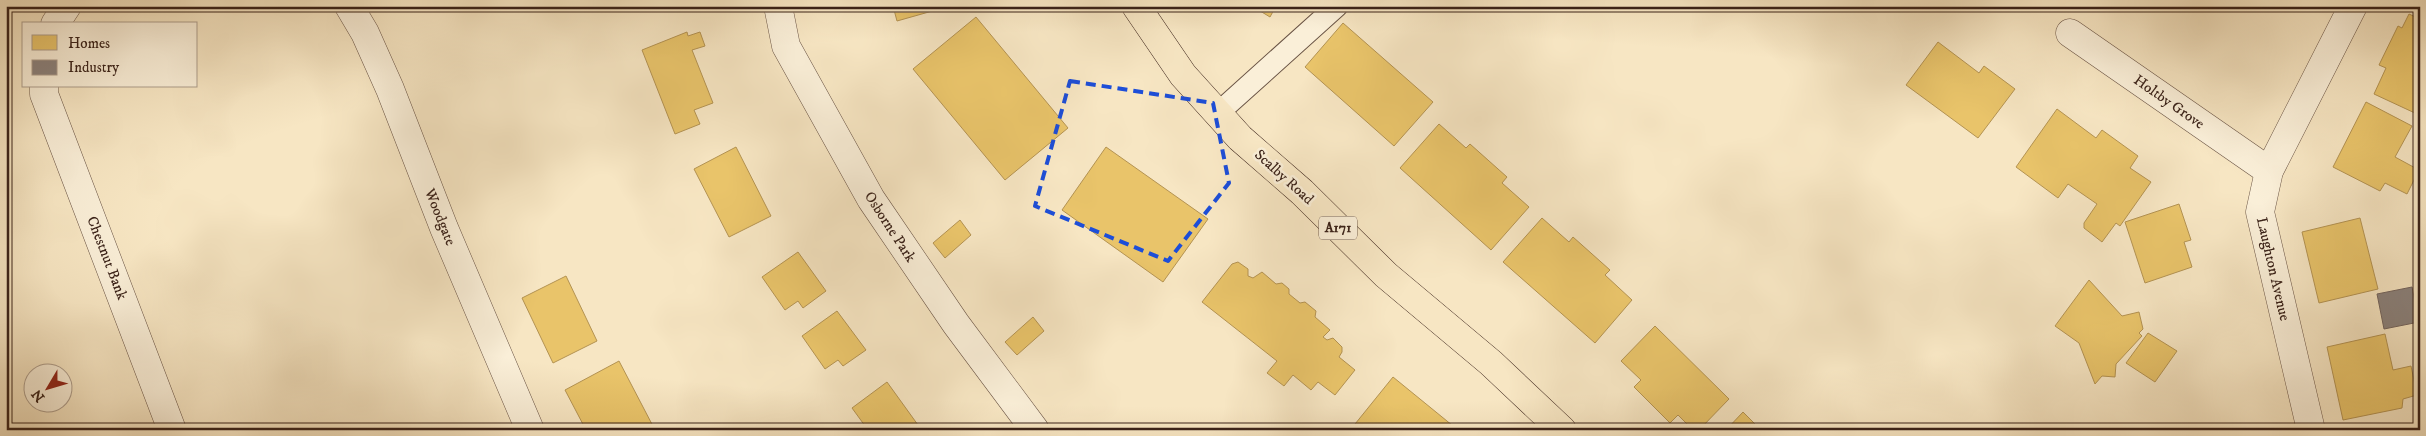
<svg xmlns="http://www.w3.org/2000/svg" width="2426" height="436" font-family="'IM FELL DW Pica',serif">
<rect width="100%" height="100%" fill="#f7e6c3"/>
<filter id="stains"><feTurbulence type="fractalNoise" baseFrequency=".004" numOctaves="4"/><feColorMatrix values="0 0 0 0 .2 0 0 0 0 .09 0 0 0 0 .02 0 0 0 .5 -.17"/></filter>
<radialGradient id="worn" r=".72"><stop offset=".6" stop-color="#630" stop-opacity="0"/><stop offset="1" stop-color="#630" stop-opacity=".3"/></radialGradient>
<g fill="#e9c46a" stroke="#b49352">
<polygon points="893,6 950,6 897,21"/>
<polygon points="1252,6 1276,6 1270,17"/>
<rect x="1416" y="6" width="67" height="2"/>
<polygon points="2409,14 2420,19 2420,109 2417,114 2374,94 2386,68 2379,65 2398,26 2402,28"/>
<polygon points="976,17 1068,128 1005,180 913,69"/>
<polygon points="1343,23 1433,102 1394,146 1305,67"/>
<polygon points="687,32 688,36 700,32 705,46 692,50 713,103 694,110 700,124 675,134 642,50"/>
<polygon points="1938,42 1979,73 1984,66 2015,89 1978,138 1906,85"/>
<polygon points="2366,102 2412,126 2395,157 2419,170 2407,194 2385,183 2380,191 2333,167"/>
<polygon points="2057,109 2096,138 2102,130 2138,156 2130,168 2151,182 2120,226 2116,223 2102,242 2084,228 2084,223 2097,204 2068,184 2058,198 2016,167"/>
<polygon points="1439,124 1466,148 1470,144 1507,177 1502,183 1529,207 1491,250 1400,168"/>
<polygon points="736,147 771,216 729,237 694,169"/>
<polygon points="1106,147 1208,219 1163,282 1062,210"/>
<polygon points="2179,204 2191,240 2184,242 2192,267 2145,283 2125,222"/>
<polygon points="1542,218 1569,242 1573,237 1610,270 1605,275 1632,300 1595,343 1503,262"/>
<polygon points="2360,218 2378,289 2319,303 2302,232"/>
<polygon points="960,220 971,235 945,258 933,243"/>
<polygon points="798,252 826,291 803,308 798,301 785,310 762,277"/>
<polygon points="1238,262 1248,269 1248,276 1253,278 1262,272 1276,284 1282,283 1289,289 1289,294 1300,303 1305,302 1316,311 1315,317 1330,330 1323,337 1327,340 1333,338 1342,347 1342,352 1339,357 1355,370 1335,395 1318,382 1311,390 1293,375 1284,386 1267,373 1277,361 1202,302 1232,264"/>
<polygon points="566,276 597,341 553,363 522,298"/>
<polygon points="2089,280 2122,316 2139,312 2143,329 2139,333 2142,336 2116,364 2115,377 2102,376 2095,384 2079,343 2055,326"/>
<polygon points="837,311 866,350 843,366 838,360 825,369 802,336"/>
<polygon points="1033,317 1044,331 1017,355 1005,342"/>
<polygon points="1655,326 1729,399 1699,430 1693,430 1678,415 1670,423 1634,387 1641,380 1621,361"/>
<polygon points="2148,333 2177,351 2155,382 2126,363"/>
<polygon points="2385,334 2393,370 2411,366 2417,395 2403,399 2402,408 2343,420 2327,347"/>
<polygon points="619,361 655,430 586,430 565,390"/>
<polygon points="1393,377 1458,430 1351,429"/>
<polygon points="887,382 918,425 912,430 868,430 852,408"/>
<polygon points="1743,412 1761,430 1726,430"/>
</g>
<polygon fill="#8a817c" stroke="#72645e" points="2412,287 2419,322 2384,329 2377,294"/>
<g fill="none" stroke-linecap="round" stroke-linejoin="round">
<g stroke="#695344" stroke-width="23">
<polyline id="lane" points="1217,114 1337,6"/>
</g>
<g stroke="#695344" stroke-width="29">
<g id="street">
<polyline points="349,6 365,33 390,89 444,228 530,430"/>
<polyline points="778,6 786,46 871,199 956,324 1035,430"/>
<polyline points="55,24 67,6"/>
<polyline points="2070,33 2269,171"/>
<polyline points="44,86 44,94 172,430"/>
<polyline points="2311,430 2260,212 2269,171 2353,6"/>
</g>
</g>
<g stroke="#3a2219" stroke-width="29">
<polyline id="highway" points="1136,6 1183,75 1240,138 1302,192 1386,275 1491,363 1562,430"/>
</g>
<use href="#lane" stroke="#faefd8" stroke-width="21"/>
<use href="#street" stroke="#faefd8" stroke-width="28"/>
<use href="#highway" stroke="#f7e6c3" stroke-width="28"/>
</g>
<path fill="none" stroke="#1d4ed8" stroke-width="4" stroke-dasharray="10 6" stroke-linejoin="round" d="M 1070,81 L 1213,103 L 1229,183 L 1168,261 L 1035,206 Z"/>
<g text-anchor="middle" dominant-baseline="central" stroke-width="5" stroke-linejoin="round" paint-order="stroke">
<rect fill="#faefd8" stroke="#746052" stroke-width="1" x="1319" y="216.5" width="38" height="23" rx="4"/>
<g font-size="14" font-weight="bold" fill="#3a2219">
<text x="1338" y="228">A171</text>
</g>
<g font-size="15" fill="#3a2219" stroke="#faefd8">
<text transform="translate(2169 102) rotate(35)">Holtby Grove</text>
<text transform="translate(1284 177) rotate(42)">Scalby Road</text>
<text transform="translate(440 217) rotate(68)">Woodgate</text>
<text transform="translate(890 227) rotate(57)">Osborne Park</text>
<text transform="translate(107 258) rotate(69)">Chestnut Bank</text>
<text transform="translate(2273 269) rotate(77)">Laughton Avenue</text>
</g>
</g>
<rect width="2426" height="436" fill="none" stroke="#f7e6c3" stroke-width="25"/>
<rect x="8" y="8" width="2411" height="421" fill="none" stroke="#3a2219" stroke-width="2.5"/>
<rect x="12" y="12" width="2401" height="411" fill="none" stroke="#3a2219"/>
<rect x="22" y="22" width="175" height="65" fill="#faefd8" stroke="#ad9d8c"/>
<rect x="32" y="35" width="25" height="15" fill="#e9c46a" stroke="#ad9d8c"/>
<text x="68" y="48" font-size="15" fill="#3a2219">Homes</text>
<rect x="32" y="60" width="25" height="15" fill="#8a817c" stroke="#ad9d8c"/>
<text x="68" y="72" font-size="15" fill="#3a2219">Industry</text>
<g transform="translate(48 388) rotate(232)"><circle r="24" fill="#faefd8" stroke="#ad9d8c"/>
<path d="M0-4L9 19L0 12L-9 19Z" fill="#8f2418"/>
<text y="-8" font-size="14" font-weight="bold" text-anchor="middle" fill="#3a2219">N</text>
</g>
<rect width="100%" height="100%" filter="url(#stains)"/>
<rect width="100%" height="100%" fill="url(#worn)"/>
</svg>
